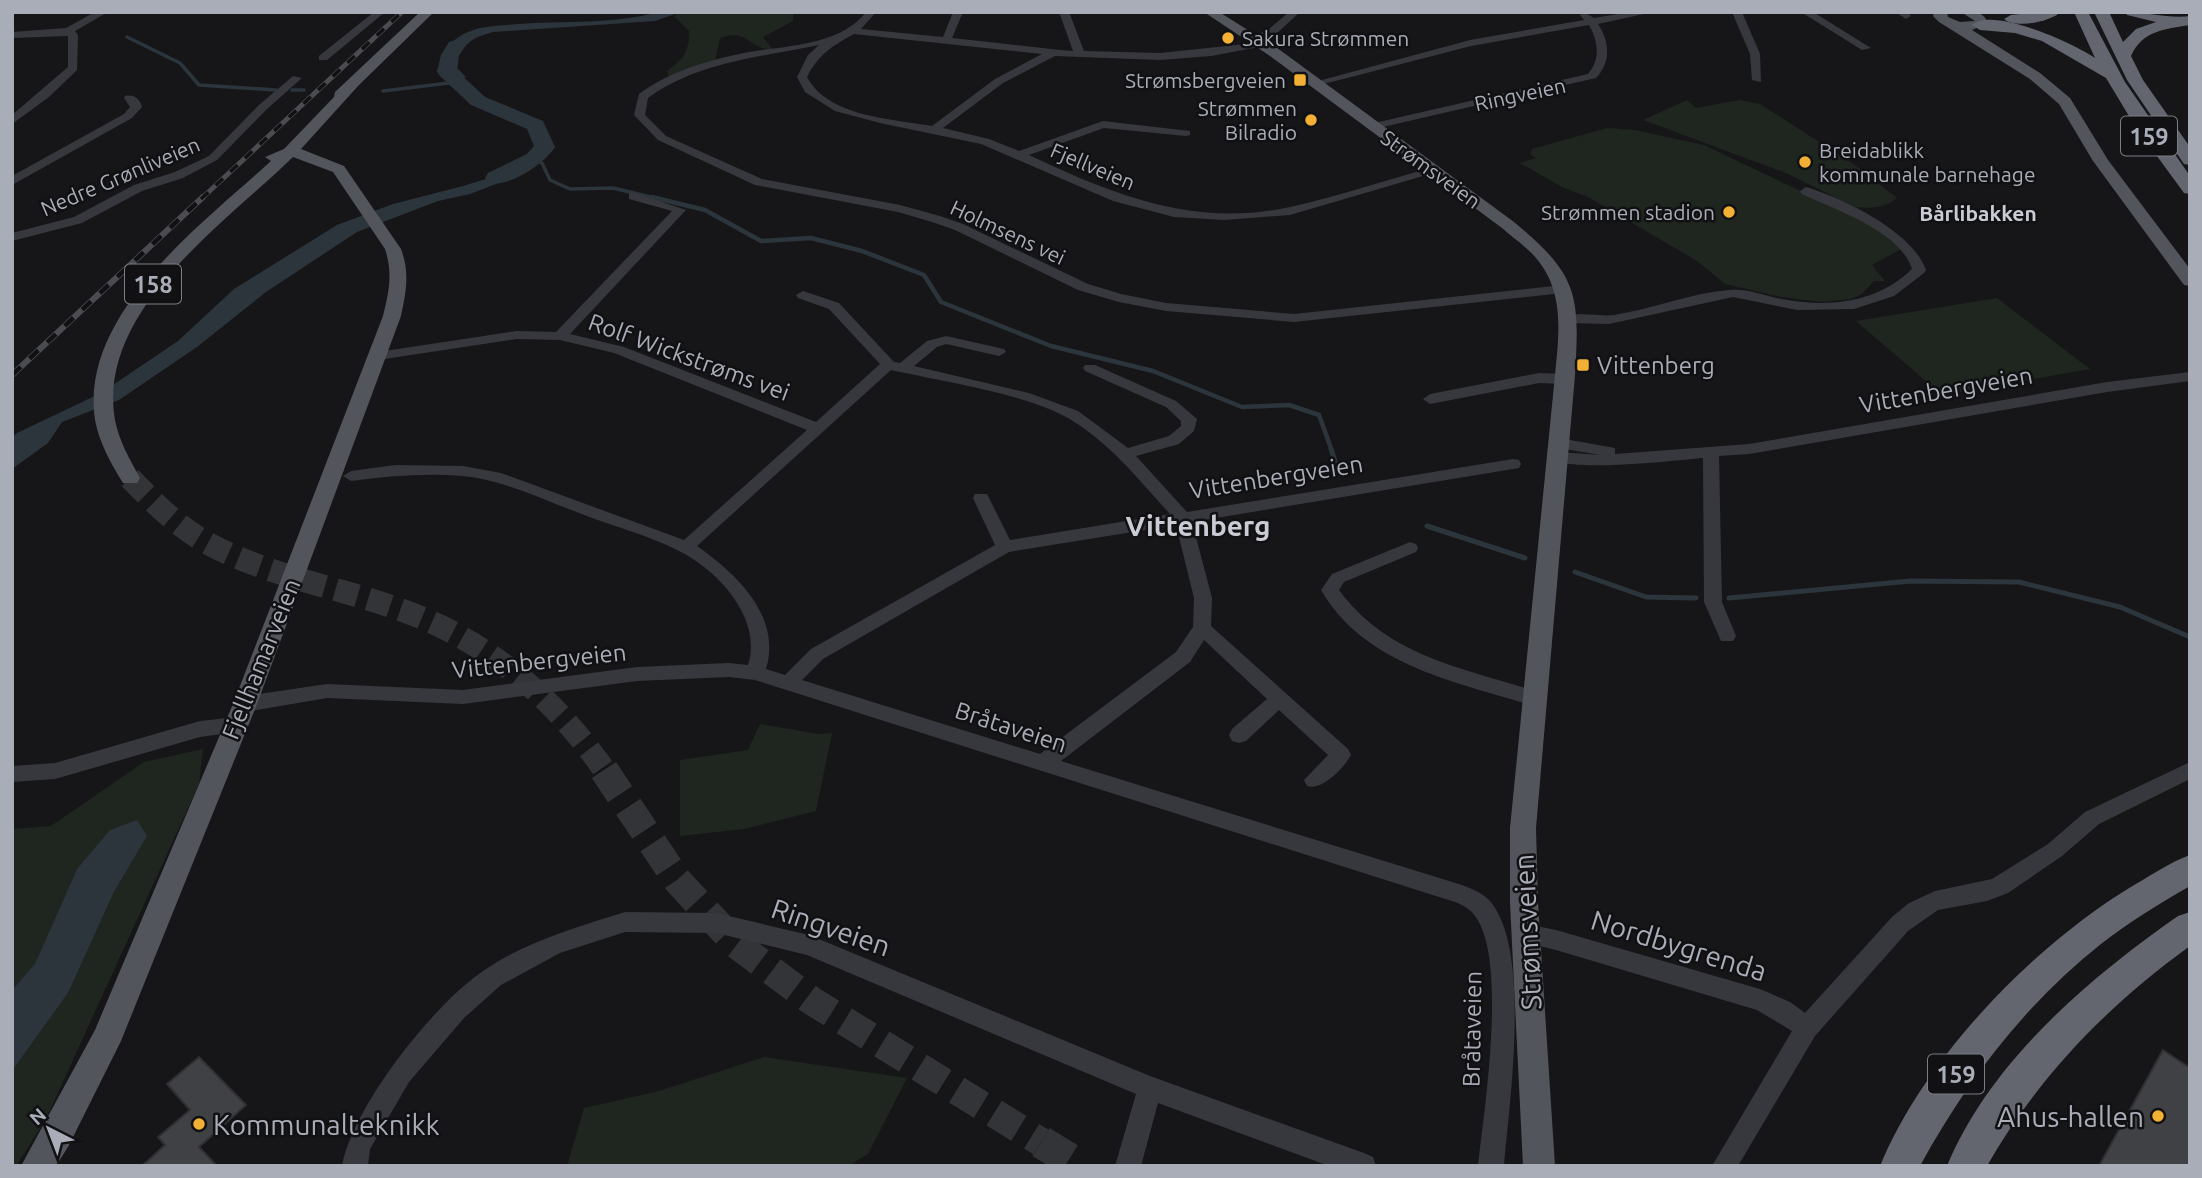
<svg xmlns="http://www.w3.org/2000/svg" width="2202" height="1178" font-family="Ubuntu,sans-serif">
<rect width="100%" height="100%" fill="#161618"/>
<g fill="#1e261f">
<path d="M 681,12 L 793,12 L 793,21 L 763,37 L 773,50 C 747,49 749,28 720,38 L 715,60 L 671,82 L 667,71 C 683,60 690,51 689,31 L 674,16 Z"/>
<path d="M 1687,100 L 1696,108 L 1740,100 L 1760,104 L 1852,163 L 1897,198 C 1886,208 1869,209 1855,207 L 1786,173 L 1643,120 Z"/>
<polygon points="1607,128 1635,130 1704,145 1876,227 1905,247 1872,265 1885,281 1874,281 1862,294 1851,299 1822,302 1781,297 1725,284 1697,261 1588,197 1562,187 1520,163 1536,158 1530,154 1532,149"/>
<polygon points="1997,298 2090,369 1942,395 1856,321"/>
<polygon points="760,724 818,734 832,733 816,811 744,829 680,836 680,760 748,750"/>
<polygon points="203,749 199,784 46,1119 16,1166 12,1166 12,1071 68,993 114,892 147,836 77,869 35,965 12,990 12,829 51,826 144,762"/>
<polygon points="764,1057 907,1078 868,1154 848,1166 567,1166 584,1108 659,1091"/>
</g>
<g fill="#2c353c">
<path d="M 658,12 L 681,12 L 655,21 L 493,32 C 468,39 466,43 454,65 L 466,77 L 457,82 L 443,78 L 437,71 C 442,58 445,47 456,39 C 473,25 498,26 518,24 C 560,21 619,24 658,12 Z"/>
<polygon points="528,157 539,163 514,177 470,194 438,201 357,232 266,292 197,347 119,400 62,422 48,443 12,469 12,437 17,433 101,393 178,341 234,289 337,225 393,204 463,186 499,175 519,165"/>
<polygon points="137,820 147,836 114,892 68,993 12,1071 12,990 35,964 77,869 110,830"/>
</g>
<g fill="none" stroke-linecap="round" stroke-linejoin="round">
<g stroke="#2c353c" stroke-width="3.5">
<polyline points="127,37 180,63 199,85 276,90"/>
<polyline points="292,90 304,90"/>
<polyline points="383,91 457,82"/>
<polyline points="535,159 542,163 550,180 570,189 613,188 659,199"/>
</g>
<polyline stroke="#2c353c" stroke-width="4.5" points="652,197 705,210 761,241 811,238 862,251 924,275 941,302 1051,346 1153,371 1242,407 1289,405 1319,415 1332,451"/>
<g stroke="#2c353c" stroke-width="5">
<polyline points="1331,449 1335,461"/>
<polyline points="1427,526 1525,558"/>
<polyline points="1575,572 1646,597 1696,598"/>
<polyline points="1729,598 1910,581 2019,582 2120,607 2190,637"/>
</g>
<path fill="#2c353c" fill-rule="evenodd" d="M 456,40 L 465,46 L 459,55 L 457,71 L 485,97 L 543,121 L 555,147 C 544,164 509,188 488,183 L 485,178 L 488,173 L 527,154 L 534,146 L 527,129 L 471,105 L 440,76 L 437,72 L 441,55 L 449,42 Z"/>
</g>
<g fill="#404145" stroke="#303034" stroke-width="2">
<polygon points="2163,1050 2190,1068 2190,1166 2099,1166"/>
<polygon points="199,1057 246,1105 199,1147 217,1166 142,1166 165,1145 158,1137 190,1110 167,1084"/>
</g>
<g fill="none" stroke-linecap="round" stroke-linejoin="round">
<path stroke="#333438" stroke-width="23" stroke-dasharray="23 11" stroke-linecap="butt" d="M 130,478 C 154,503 177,526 207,543 C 283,584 372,591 448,630 C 514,664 563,711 605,771"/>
<polyline stroke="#333438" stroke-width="29" stroke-dasharray="29 15" stroke-linecap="butt" points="604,770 677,880 736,944 812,1001 1041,1142"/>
<polyline stroke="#333438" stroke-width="33" stroke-dasharray="33 17" stroke-linecap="butt" points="1041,1142 1080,1166"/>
<g fill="#37383d" fill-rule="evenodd">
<polygon points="95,12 108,12 75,31 78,35 77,70 49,97 12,124 12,115 68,67 68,36 12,38 12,32 66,28"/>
<polygon points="374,12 385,12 327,60 319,60 319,56"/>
<path d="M 866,12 L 876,12 L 861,29 L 943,37 L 953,12 L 963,12 L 952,38 L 1060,50 L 1073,51 L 1059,12 L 1069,12 L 1084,51 L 1160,53 L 1265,42 L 1265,46 L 1211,56 L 1160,60 L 1055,56 L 1003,83 L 943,128 L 989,139 L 1019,151 L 1103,121 L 1190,131 L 1190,135 L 1186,136 L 1104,128 L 1029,155 C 1114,195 1194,228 1290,207 C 1339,196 1386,180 1434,167 L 1440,171 L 1290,215 L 1224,220 L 1174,217 L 1113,201 L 981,144 L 880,123 L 835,111 L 805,92 L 797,77 L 808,55 L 819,45 C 761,57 697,62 648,98 L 645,115 L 666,136 L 762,179 L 900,205 L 940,216 L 963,224 L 1088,284 L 1121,294 L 1166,303 L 1294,314 L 1563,285 L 1570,289 L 1563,293 L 1294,322 L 1166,311 L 1119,302 L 1078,290 L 955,230 L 932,222 L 898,212 L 755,185 L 658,140 L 634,115 L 639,94 C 669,72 703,62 739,54 C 780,45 838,48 866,12 ZM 854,34 L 1042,54 L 995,79 L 932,126 C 893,119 828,117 807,77 C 819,54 832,46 854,34 Z"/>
<polygon points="1289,12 1300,12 1276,34 1250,41 1250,37 1268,30"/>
<path d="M 1584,12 L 1594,18 L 1630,12 L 1653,12 L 1598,24 C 1610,42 1611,62 1596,78 L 1374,129 L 1368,126 L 1370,124 L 1588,74 C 1601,59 1598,41 1589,25 L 1471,46 L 1316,86 L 1311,83 L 1470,40 L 1584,20 L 1580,15 Z"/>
<polygon points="1732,12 1742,12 1760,54 1761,82 1752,80 1750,54"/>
<polygon points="1801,12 1813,12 1871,48 1862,50"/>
<polygon points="1895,12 1907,12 1911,16 1906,19"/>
<polygon points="293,76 302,78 267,109 217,160 183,178 142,191 82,223 12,241 12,233 74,217 134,185 175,172 209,156 259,105"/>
<path d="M 125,96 C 134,94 140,99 142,107 L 132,118 L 12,185 L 12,176 L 124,114 L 130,107 L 124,98 Z"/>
<path d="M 1806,187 C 1843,198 1913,232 1926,270 L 1924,273 L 1894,296 L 1854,309 L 1797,310 L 1733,297 L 1609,324 L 1569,323 L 1562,319 C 1572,310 1600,317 1614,315 C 1653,309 1690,293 1729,290 C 1748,288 1764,296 1782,299 C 1829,308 1877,303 1912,269 C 1900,231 1836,210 1802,194 L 1800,191 Z"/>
<path d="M 633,192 L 686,210 L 570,334 L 624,347 L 816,422 L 880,364 L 829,309 L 798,298 L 796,295 L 803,291 L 839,303 L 894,362 L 900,363 L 927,341 L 946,336 L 1004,349 L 1006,352 L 999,356 L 946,344 L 937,347 L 914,366 L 1029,393 L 1078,411 L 1128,448 L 1169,436 L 1181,426 L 1181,421 L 1166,407 L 1085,371 L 1083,368 L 1085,365 L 1095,365 L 1176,401 L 1197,419 L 1194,431 L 1179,444 L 1136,456 L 1187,512 L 1513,459 L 1519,460 L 1521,464 L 1519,468 L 1513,469 L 1192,522 L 1212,598 L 1211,626 L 1348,749 L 1351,755 C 1344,768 1322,791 1307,786 L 1304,780 L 1328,755 L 1279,710 L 1246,741 L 1239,743 L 1232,741 L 1229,735 L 1232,729 L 1267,699 L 1204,640 L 1190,662 L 1061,761 L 1462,885 C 1472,889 1483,893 1490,901 C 1532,951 1509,1103 1504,1166 L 1478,1166 C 1484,1111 1508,959 1475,916 C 1471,910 1464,906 1458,903 L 755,680 L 729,677 L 637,681 L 463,704 L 327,698 L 245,712 L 238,709 L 235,704 L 238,699 L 245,696 L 327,684 L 463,690 L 637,667 L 729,663 L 748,665 C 763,619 718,570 679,551 C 648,535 612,526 579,513 C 542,499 503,480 463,476 C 425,473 388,476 351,481 L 343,476 L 351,471 L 395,465 L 463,466 L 501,473 L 684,540 L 807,430 L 614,353 L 560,340 L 517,339 L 378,360 L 371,356 L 378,352 L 517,331 L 556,332 L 672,211 L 629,199 L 629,193 ZM 891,370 C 940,381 1027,394 1068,418 C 1109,442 1139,480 1170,514 L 1010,540 L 987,494 L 975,494 L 973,498 L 995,545 L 811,649 L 785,675 L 766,669 C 782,617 737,574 697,546 ZM 1176,525 L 1194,598 L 1193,627 L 1176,652 L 1040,754 L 802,680 L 823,659 L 1009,552 Z"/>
<path d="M 2190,372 L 2190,381 L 2107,392 L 1749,454 L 1719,456 L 1722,602 L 1736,636 L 1733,641 L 1721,641 L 1704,602 L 1703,458 C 1677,460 1565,474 1550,457 L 1558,452 L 1600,455 L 1553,447 L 1551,443 L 1553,439 L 1559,438 L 1615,448 L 1615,454 L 1749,444 L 2107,382 Z"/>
<polygon points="1539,373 1565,374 1572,379 1565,384 1539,383 1430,404 1423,399 1430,394"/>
<path d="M 1410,542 L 1416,544 L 1418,548 L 1416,552 L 1344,582 L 1339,590 C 1389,658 1465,668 1541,693 L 1543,698 L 1541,703 L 1534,706 C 1457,682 1365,666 1321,590 L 1332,574 Z"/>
<polygon points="236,717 243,719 246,725 243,731 200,737 55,779 12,782 12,766 55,763 200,721"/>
<polygon points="2190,762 2190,779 2099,824 2062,856 2008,893 1987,901 1938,910 1908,931 1815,1036 1738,1166 1712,1166 1792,1031 1757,1010 1556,950 1519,941 1516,934 1519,927 1527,924 1556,930 1760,989 1790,1002 1805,1013 1892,917 1909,903 1935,891 1992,879 2048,844 2085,812"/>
<path d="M 625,912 L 716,913 L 809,935 L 1150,1076 L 1364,1153 L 1373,1157 L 1376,1166 L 1329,1166 L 1158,1103 L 1141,1166 L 1115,1166 L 1136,1094 L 807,955 L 716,933 L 625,932 L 560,953 L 501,985 L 464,1018 L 409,1082 L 370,1149 L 368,1166 L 342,1166 C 352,1107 436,1001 486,969 C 528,941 577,927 625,912 Z"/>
</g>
<g fill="#53555c" fill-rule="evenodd">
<path d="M 420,12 L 434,12 L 359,85 L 301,149 L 344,166 L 401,249 C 410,273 406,292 401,316 L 257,704 L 121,1041 L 68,1147 L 56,1166 L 21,1166 L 95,1030 L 233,704 L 383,316 C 389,292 393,273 385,249 L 333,172 L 293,157 C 226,223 96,310 115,420 C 119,441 130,460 140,478 L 137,483 L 123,483 C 111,464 99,442 95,420 C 79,313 203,224 271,161 L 265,157 L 284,149 L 334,97 L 335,92 Z"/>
<path d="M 1204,12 L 1219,12 L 1280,50 L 1514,222 C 1578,275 1580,294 1575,375 L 1536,828 L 1538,903 L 1555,1166 L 1523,1166 L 1510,903 L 1510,828 L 1555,375 C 1559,334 1565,292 1536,258 C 1527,247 1513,238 1502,228 L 1270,56 Z"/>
<path d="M 1934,12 L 1947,12 L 1948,17 L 1960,22 L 1975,21 L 1961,12 C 1973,12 1983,10 1988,23 L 1972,30 L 2040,73 L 2070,98 L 2108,160 L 2190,269 L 2190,286 L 2184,285 L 2093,161 L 2059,104 L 2030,79 L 1939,22 L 1933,16 Z"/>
</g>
<g fill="#63666e" fill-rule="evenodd">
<path d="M 2036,12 L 2061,12 C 2049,22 2016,29 2004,19 L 2011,15 Z"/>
<path d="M 2074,12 L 2088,12 L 2125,82 L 2190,176 L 2190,194 L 2184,193 L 2135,126 L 2106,78 L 2042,41 L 2015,33 L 1980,30 L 1972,25 C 1993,6 2074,44 2095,58 Z"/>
<path d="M 2094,12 L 2109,12 L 2123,42 L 2136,29 L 2156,22 L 2127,15 L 2125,12 C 2146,12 2171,19 2190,16 L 2190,25 C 2164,29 2142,31 2131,56 L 2143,80 L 2190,147 L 2190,165 L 2184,164 L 2127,80 Z"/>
<path d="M 2190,855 L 2190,886 C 2159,904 2129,922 2101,944 C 2025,1004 1966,1082 1920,1166 L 1880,1166 C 1925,1057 2034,945 2134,885 C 2152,875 2170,862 2190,855 Z"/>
<path d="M 2190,912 L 2190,946 C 2107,1006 2038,1077 1987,1166 L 1947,1166 C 1990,1062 2088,979 2178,916 Z"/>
</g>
<g stroke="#4a4c52" stroke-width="5">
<polyline id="rail-far1" points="201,199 402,12"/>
</g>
<g stroke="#4a4c52" stroke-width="6">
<polyline id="rail" points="12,375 203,197"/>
</g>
<use href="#rail-far1" stroke="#111113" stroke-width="3.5" stroke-dasharray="10" stroke-linecap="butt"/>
<use href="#rail" stroke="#111113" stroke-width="4.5" stroke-dasharray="12" stroke-linecap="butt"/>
</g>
<g fill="#f2b134" stroke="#111113" stroke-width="2.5">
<circle cx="1228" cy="38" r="7"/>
<rect x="1293" y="73" width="14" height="14" rx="3.5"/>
<circle cx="1311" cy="120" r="7"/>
<circle cx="1805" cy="162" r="7"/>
<circle cx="1729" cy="212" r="7"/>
<rect x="1576" y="358" width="14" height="14" rx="3.5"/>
<circle cx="2158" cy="1116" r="7"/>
<circle cx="199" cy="1124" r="7"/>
</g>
<g text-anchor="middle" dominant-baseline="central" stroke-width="5" stroke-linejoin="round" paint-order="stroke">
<g font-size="21" fill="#a8adb8" stroke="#111113" text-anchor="end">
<text x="1242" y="38" text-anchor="start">Sakura Strømmen</text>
<text x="1286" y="80">Strømsbergveien</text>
<text x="1297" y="108">Strømmen<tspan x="1297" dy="24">Bilradio</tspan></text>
<text x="1819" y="150" text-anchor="start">Breidablikk<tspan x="1819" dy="24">kommunale barnehage</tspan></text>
<text x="1715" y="212">Strømmen stadion</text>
</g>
<g font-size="21" fill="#a8adb8" stroke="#111113">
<text transform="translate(1520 94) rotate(-12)">Ringveien</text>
<text transform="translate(1093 166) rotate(23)">Fjellveien</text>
<text transform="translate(1431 169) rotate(36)">Strømsveien</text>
<text transform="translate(120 176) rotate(-23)">Nedre Grønliveien</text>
<text transform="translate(1008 232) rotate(25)">Holmsens vei</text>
</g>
<g font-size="21" font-weight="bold" fill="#c9ccd4" stroke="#111113">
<text x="1978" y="213">Bårlibakken</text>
</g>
<g fill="#111113" stroke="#7b7e86" stroke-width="2">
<rect x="2121" y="116.5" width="56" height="39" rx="5"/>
<rect x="125" y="264.5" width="56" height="39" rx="5"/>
<rect x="1928" y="1054.5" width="56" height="39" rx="5"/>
</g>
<g font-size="23" font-weight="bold" fill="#a8adb8">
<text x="2149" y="136">159</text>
<text x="153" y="284">158</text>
<text x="1956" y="1074">159</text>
</g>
<g font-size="24" fill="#a8adb8" stroke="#111113">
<text transform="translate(689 357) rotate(20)">Rolf Wickstrøms vei</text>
<text transform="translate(1946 390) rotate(-10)">Vittenbergveien</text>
<text transform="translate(1276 477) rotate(-9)">Vittenbergveien</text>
<text transform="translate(261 659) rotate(-68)">Fjellhamarveien</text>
<text transform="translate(539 661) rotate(-6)">Vittenbergveien</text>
<text transform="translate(1011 727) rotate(18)">Bråtaveien</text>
<text transform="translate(1472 1029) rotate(-89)">Bråtaveien</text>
</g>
<g font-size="24" fill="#a8adb8" stroke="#111113" text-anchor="start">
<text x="1597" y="365">Vittenberg</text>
</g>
<g font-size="28" font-weight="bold" fill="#c9ccd4" stroke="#111113">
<text x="1198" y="525">Vittenberg</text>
</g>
<g font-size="28" fill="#a8adb8" stroke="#111113">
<text transform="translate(831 927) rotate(19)">Ringveien</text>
<text transform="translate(1527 932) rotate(-93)">Strømsveien</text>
<text transform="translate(1679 945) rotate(17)">Nordbygrenda</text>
</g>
<g font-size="28" fill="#a8adb8" stroke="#111113" text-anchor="end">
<text x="2144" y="1116">Ahus-hallen</text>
<text x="213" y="1124" text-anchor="start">Kommunalteknikk</text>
</g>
</g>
<rect width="2202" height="1178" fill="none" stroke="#a8adb8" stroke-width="28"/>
<g transform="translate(49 1129) rotate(318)" stroke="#111113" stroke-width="5" paint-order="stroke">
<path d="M0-5L12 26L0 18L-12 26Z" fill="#a8adb8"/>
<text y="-10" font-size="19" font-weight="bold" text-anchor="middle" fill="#a8adb8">N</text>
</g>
</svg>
